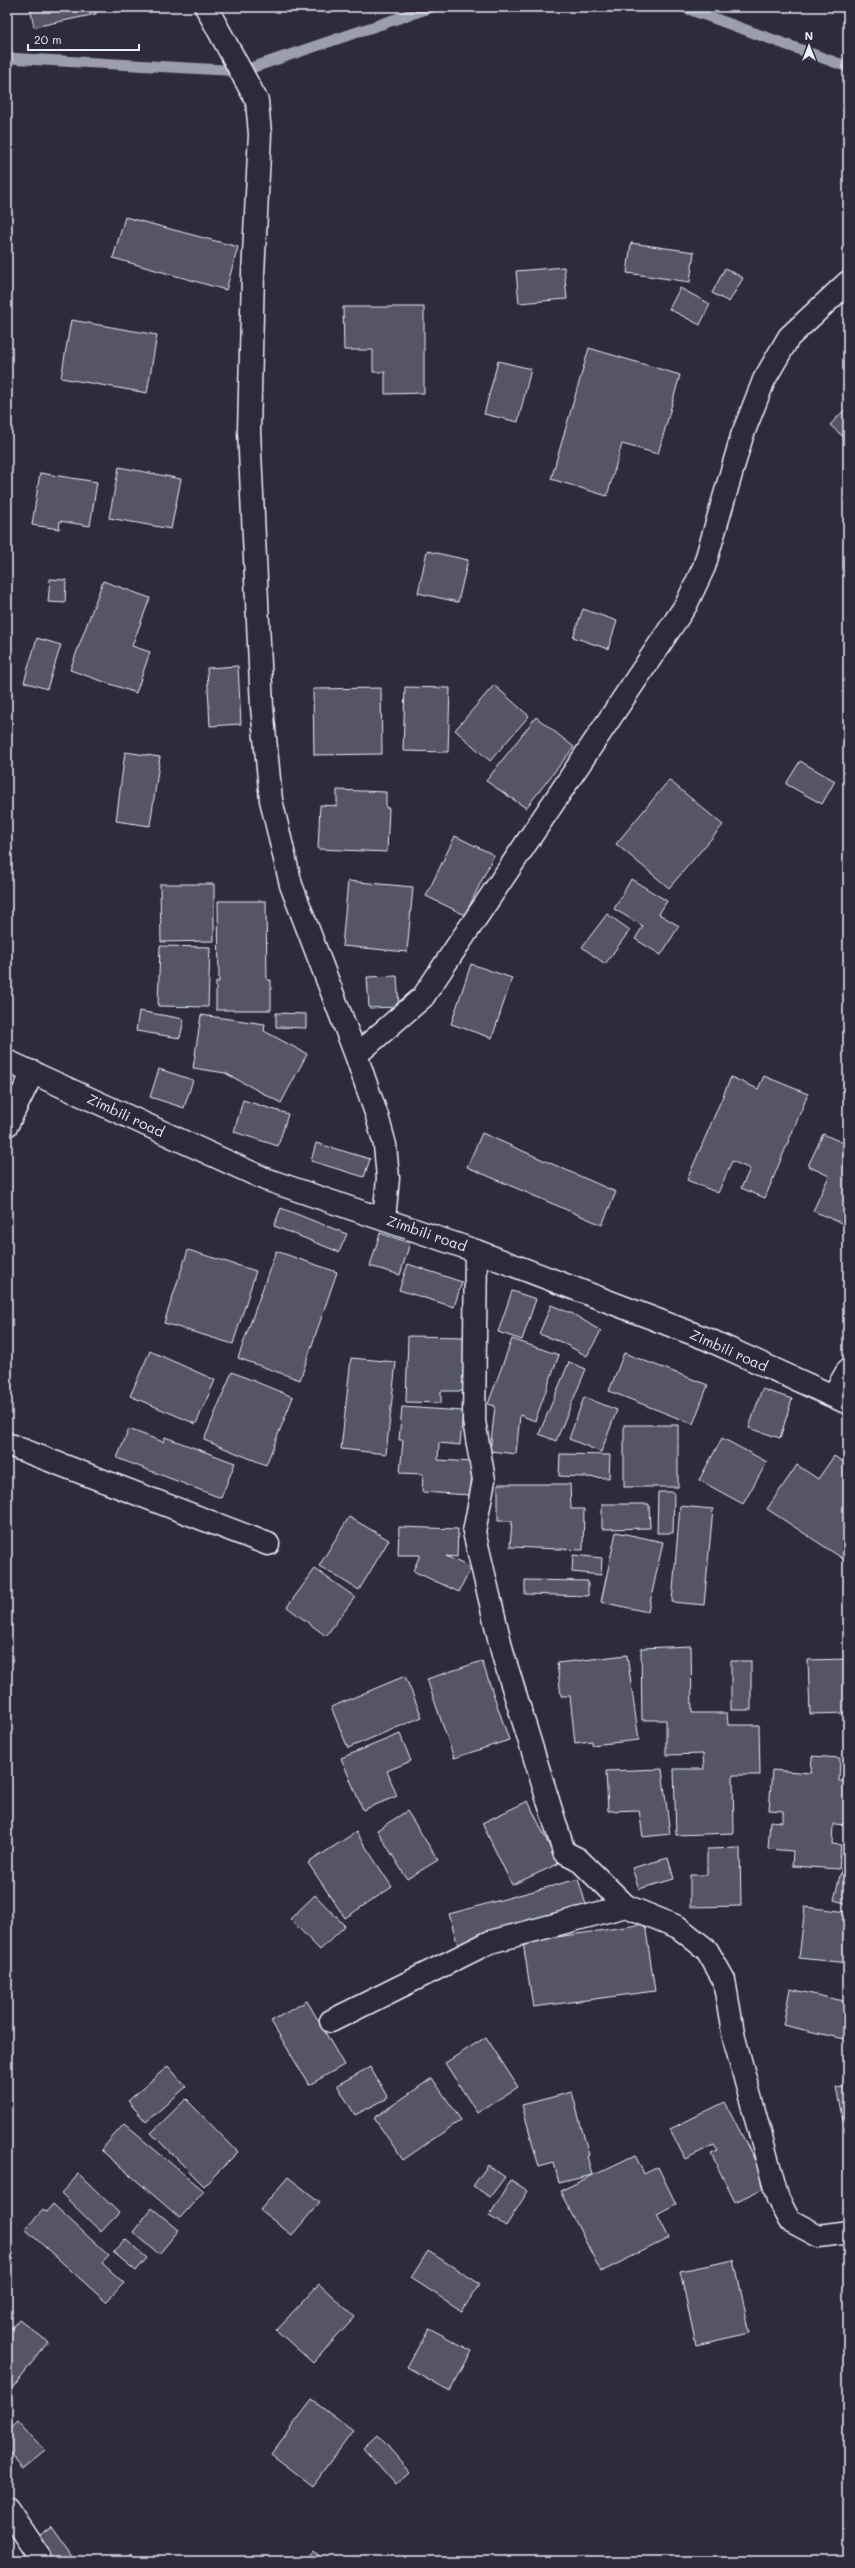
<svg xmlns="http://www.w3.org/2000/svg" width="855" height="2568" font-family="Mali,sans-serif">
<rect width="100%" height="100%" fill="#2f2a3d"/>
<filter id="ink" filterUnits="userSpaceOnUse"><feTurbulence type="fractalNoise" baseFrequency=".025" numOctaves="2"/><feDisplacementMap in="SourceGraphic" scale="8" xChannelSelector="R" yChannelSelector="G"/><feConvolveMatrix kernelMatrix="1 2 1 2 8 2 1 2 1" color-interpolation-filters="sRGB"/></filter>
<g filter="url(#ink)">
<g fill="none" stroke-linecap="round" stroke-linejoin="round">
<g stroke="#9c9fab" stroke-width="11">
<polyline points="683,7 848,67"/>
<polyline points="7,58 242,71 432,7"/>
</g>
</g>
<g fill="#575565" stroke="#e8f1f8">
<polygon points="30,7 95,7 96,14 34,27"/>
<polygon points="125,217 238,247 226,290 113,258"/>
<polygon points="631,243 694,252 690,282 627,273"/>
<polygon points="564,267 567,299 519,303 516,271"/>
<polygon points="725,268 743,278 729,302 712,293"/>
<polygon points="680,288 710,304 700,325 669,309"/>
<polygon points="343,307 424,307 424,393 385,394 385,372 373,372 373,350 344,350"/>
<polygon points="71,320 157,335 147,393 61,378"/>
<polygon points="589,348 680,375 658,454 622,444 607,496 551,479"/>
<polygon points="498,361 531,369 518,422 484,414"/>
<polygon points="848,406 848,441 830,425"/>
<polygon points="119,467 181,479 171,529 109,518"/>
<polygon points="40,473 97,482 90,526 60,521 59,529 32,525"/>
<polygon points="427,551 468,560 458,602 418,593"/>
<polygon points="50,579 66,580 65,603 48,602"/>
<polygon points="103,581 150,598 132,646 150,652 136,693 70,670"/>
<polygon points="583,609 617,621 608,649 573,637"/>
<polygon points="37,638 61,645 47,689 24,682"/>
<polygon points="238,666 241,724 210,726 207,668"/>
<polygon points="494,685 529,716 490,761 455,730"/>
<polygon points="405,687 450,688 448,752 403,751"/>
<polygon points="381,688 382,754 314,755 313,689"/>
<polygon points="536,717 574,747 526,808 486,781"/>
<polygon points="125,752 160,757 150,826 116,821"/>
<polygon points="800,761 835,781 822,804 786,784"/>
<polygon points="669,780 723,825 669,888 616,844"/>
<polygon points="337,790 386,792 386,808 389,808 387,852 318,849 320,805 337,806"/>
<polygon points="455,836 494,855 465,915 426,896"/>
<polygon points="631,879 667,901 659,914 679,926 661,955 635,939 643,926 614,909"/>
<polygon points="348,881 413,887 407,952 342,946"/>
<polygon points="160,884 214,884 214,941 161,942"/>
<polygon points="218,901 266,901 267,980 271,980 271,1010 216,1010 216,982 219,982"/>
<polygon points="607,914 630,930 605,964 582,947"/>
<polygon points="160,946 210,947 208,1007 158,1006"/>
<polygon points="471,964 512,978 492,1038 451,1024"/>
<polygon points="397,976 399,1007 369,1008 367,977"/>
<polygon points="139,1011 184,1019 180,1038 136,1031"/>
<polygon points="276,1013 306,1014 306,1028 276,1027"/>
<polygon points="201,1015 265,1024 264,1031 307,1054 281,1103 225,1073 193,1068"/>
<polygon points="159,1069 193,1080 184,1108 150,1097"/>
<polygon points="764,1076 808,1094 765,1198 741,1188 750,1169 732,1161 718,1193 687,1180 731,1077 758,1089"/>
<polygon points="243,1100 288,1114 278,1146 234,1132"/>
<polygon points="482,1133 616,1192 602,1225 467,1167"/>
<polygon points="823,1134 848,1145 848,1226 813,1211 829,1176 808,1166"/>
<polygon points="316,1143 370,1159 364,1177 311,1161"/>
<polygon points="281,1208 347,1234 339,1252 274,1226"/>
<polygon points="380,1233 410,1243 400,1275 370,1266"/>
<polygon points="188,1250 256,1271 233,1344 164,1323"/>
<polygon points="276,1251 337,1272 300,1380 238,1358"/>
<polygon points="408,1264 462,1282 454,1307 399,1290"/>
<polygon points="512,1291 536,1299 522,1340 498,1332"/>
<polygon points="551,1305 573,1314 601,1331 587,1356 561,1342 539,1334"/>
<polygon points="408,1336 465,1337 463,1391 441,1391 441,1403 406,1402"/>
<polygon points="512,1339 559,1355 535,1421 520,1415 516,1454 490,1451 495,1406 488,1404"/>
<polygon points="150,1351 215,1380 196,1424 130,1396"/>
<polygon points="624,1353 708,1385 693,1424 609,1391"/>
<polygon points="351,1358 396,1362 386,1454 341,1449"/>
<polygon points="569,1362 586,1369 556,1441 539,1434"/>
<polygon points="232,1372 293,1397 266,1465 204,1440"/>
<polygon points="762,1389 792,1399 780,1438 749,1428"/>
<polygon points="584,1397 617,1410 601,1452 569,1439"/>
<polygon points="402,1407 463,1411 460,1445 439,1443 438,1460 473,1462 470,1495 422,1492 423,1474 400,1473 403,1440 399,1440"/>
<rect x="624" y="1425" width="54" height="62"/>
<polygon points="129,1429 163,1442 165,1437 235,1463 221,1498 117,1458"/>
<polygon points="722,1438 767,1462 743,1504 699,1480"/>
<polygon points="560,1454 610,1455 609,1478 559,1476"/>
<polygon points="834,1456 848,1465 848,1562 767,1509 797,1465 818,1479"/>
<polygon points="498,1484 570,1484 571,1509 584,1509 583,1550 510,1547 512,1521 498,1521"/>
<polygon points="658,1492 674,1492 673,1533 657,1533"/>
<polygon points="602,1504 649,1504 650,1528 602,1529"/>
<polygon points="680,1506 713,1509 704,1605 672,1602"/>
<polygon points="349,1517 389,1540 359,1590 319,1566"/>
<polygon points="399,1527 458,1529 457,1557 446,1556 471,1568 459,1592 413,1571 420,1555 398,1555"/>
<polygon points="616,1532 663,1542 648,1612 601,1602"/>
<polygon points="573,1555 602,1558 601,1575 572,1572"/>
<polygon points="315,1569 355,1597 326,1636 287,1607"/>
<polygon points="525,1580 588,1581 588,1596 525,1594"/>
<polygon points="691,1646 692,1713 727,1713 728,1725 759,1725 760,1775 733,1775 734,1833 676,1835 674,1769 704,1769 703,1754 666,1755 666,1720 642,1720 641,1648"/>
<polygon points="627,1655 639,1740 592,1745 592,1741 575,1743 570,1696 561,1696 557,1663"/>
<polygon points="848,1659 848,1713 810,1714 808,1660"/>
<polygon points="482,1661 509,1740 454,1758 427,1679"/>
<rect x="731" y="1661" width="20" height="49"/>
<polygon points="405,1676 422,1717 348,1748 331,1707"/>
<polygon points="400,1734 411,1761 387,1771 397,1796 363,1810 341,1758"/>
<polygon points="812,1756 840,1758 839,1781 848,1782 848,1825 833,1824 832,1844 841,1845 839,1869 792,1866 793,1851 768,1849 770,1821 783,1822 783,1811 769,1810 772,1770 811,1773"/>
<polygon points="662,1769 670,1834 643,1837 639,1810 608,1811 606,1771"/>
<polygon points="528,1801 558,1864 512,1885 482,1823"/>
<polygon points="407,1811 438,1860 407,1879 377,1830"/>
<polygon points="356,1832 392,1887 345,1918 308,1863"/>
<polygon points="740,1848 741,1906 690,1907 690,1875 707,1875 707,1849"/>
<polygon points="668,1858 674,1879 639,1889 632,1868"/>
<polygon points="843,1863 848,1865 848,1904 834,1900"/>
<polygon points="578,1879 588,1911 458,1946 449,1914"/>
<polygon points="315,1895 345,1926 320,1950 290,1919"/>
<polygon points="805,1907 848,1912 848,1963 799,1958"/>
<polygon points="645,1924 655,1991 533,2007 523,1942"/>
<polygon points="790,1989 848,2002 848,2040 783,2025"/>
<polygon points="307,2001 344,2065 309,2085 271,2021"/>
<polygon points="486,2037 518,2087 477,2113 445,2063"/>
<polygon points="168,2066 186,2087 146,2122 128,2101"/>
<polygon points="370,2067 388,2098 355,2115 337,2085"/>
<polygon points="432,2078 461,2120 403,2160 374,2118"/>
<polygon points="848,2086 848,2140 847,2140 836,2088"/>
<polygon points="572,2092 589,2155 587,2156 592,2175 559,2183 554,2163 539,2167 522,2105"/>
<polygon points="186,2099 238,2152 204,2186 151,2133"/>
<polygon points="725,2102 768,2186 735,2202 711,2154 718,2151 714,2145 685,2159 670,2129"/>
<polygon points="124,2124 204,2191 180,2218 101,2150"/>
<polygon points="635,2155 644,2174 658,2167 676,2204 657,2214 669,2238 601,2272 560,2191"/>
<polygon points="488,2165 505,2177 490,2197 473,2186"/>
<polygon points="79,2174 119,2213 101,2232 61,2193"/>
<polygon points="288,2177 320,2202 292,2235 260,2210"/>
<polygon points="511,2180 528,2191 506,2226 489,2216"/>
<polygon points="53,2204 109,2256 102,2263 124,2283 106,2302 25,2229 43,2210 46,2212"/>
<polygon points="152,2208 179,2230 159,2254 133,2232"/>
<polygon points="125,2239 147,2258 136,2271 113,2252"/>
<polygon points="428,2251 480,2284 462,2311 411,2278"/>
<polygon points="734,2260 750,2333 696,2345 680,2271"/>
<polygon points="319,2284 355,2317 313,2363 276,2330"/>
<polygon points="19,2319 48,2342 9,2392 7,2334"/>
<polygon points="429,2328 472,2351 450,2391 407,2367"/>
<polygon points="312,2400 353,2431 313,2486 271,2454"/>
<polygon points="18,2421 45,2451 24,2468 7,2449 7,2431"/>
<polygon points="378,2435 410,2472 396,2485 364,2448"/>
<polygon points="52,2526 77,2561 51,2561 35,2538"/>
<polygon points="314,2550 326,2561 304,2561"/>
<polygon points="132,2554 137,2561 123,2561"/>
</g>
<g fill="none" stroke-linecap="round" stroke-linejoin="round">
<g stroke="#e8f1f8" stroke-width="25">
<g id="minor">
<polyline points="206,7 257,101 260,134 253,274 249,431 262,707 271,800 291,885 356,1055 377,1116 385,1145 388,1178 384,1219"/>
<polyline points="356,1055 423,997 686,605 704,567 742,436 764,380 789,337 848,282"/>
<polyline points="7,1061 265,1179 476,1251 707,1339 848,1403"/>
<polyline points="7,1125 33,1072"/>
<polyline points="833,1396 848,1370"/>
<polyline points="7,1444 268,1544"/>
<polyline points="626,1906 678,1927 707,1950 724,1980 734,2038 778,2199 789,2220 819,2236 848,2232"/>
<polyline points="331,2021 490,1942 626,1906 578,1859 564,1852 503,1655 474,1532 484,1480 474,1421 476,1251"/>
<polyline points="7,2509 42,2561"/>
</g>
</g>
<use href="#minor" stroke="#2f2a3d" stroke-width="22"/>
</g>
</g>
<g text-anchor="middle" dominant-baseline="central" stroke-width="4" stroke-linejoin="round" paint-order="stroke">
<g font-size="14" fill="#e8f1f8" stroke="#2f2a3d">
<text transform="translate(126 1115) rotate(25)">Zimbili road</text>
<text transform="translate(427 1233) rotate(19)">Zimbili road</text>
<text transform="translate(729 1350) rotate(24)">Zimbili road</text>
</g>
</g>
<rect width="855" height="2568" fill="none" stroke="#2f2a3d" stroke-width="24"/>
<rect x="12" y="12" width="831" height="2544" fill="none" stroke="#e8f1f8" stroke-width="1.5" filter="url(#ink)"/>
<g transform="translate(809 46)" stroke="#2f2a3d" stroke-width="3" paint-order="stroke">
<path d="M0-3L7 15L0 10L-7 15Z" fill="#e8f1f8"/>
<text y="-6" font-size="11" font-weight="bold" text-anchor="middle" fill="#e8f1f8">N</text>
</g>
<path d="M28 44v6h111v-6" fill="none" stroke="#e8f1f8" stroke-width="2"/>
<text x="34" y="44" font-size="12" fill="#e8f1f8" stroke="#2f2a3d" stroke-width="3" paint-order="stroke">20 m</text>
</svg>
